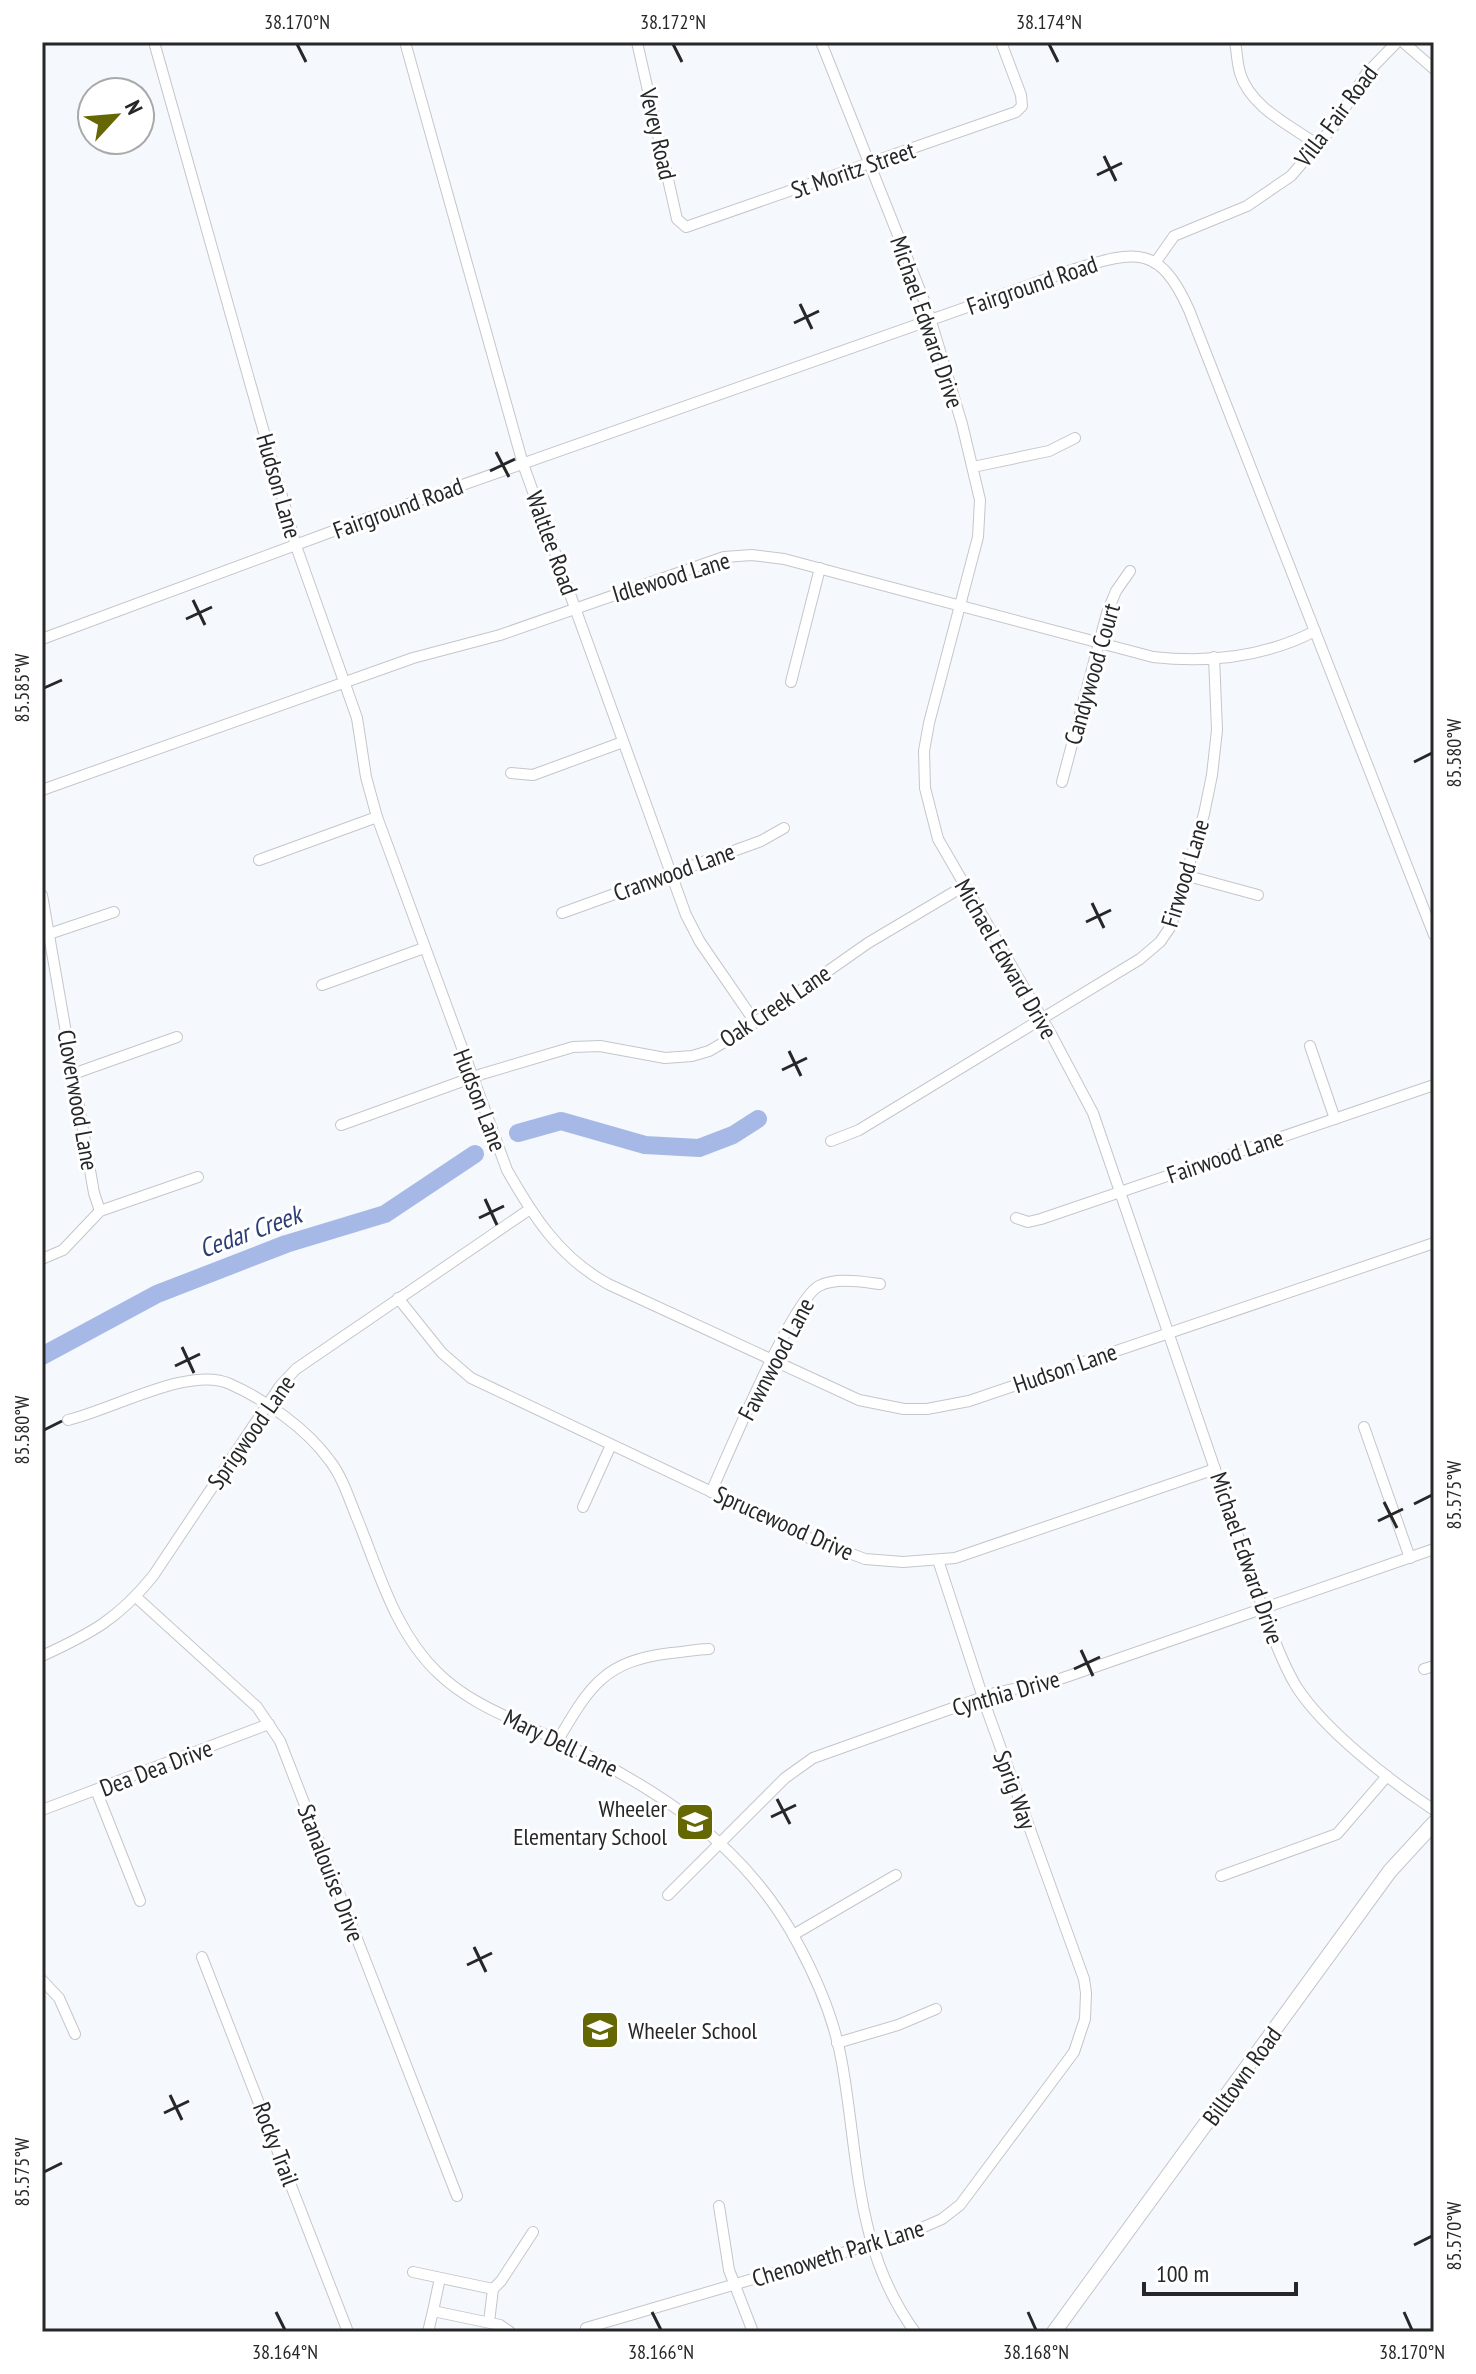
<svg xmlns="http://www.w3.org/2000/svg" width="1476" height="2374" font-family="'PT Sans Narrow',sans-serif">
<rect width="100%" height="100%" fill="#f5f8fd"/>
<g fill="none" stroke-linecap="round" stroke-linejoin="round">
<g stroke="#a6b9e6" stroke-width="18">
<polyline points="518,1133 561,1121 645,1145 699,1148 733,1135 758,1119"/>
<polyline points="42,1356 157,1294 286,1244 385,1214 475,1154"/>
</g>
<g stroke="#c4c6cb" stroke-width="12">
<g id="minor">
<path d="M 154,42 L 296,546 L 357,718 L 366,777 L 377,817 L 507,1170 C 533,1216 560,1258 608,1284 L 859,1400 L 904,1409 L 927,1409 L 969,1401 L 1434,1243"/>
<polyline points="405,42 523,464 686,915 700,942 755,1022"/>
<polyline points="637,42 677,219 686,227 1016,112 1022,106 1021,95 1001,42"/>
<path d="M 821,42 L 927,308 L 962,424 L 980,500 L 978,537 L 929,723 L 924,751 L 925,788 L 938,839 L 1051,1034 L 1093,1113 L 1268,1624 C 1276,1645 1284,1666 1296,1686 C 1324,1730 1390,1781 1434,1810"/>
<path d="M 1235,42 C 1237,52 1237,63 1240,73 C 1250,107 1291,126 1318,145"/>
<polyline points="1403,42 1434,69"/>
<polyline points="1155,263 1174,236 1247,206 1291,176 1333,127 1366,74 1397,42"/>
<polyline points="973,467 1049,451 1075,438"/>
<path d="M 42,639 L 363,520 L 1075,269 C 1136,250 1160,245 1189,310 L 1434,935"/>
<polyline points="791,682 820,568"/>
<polyline points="511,773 533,775 623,742"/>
<polyline points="1062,782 1107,613 1116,591 1130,571"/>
<path d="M 42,790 L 413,658 L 500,635 L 724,557 L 752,555 L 784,559 L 1153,657 C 1208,663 1265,657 1315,631"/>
<polyline points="259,860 377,817"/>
<polyline points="1188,876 1258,895"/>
<polyline points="42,895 94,1193 100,1211"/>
<polyline points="562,913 761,841 784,828"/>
<polyline points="49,934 114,912"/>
<polyline points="322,985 424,948"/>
<polyline points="1310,1046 1335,1119"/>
<polyline points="73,1074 177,1037"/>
<polyline points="341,1125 482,1074 573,1047 600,1046 665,1058 692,1056 709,1051 740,1033 868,943 964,886"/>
<polyline points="831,1141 859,1130 1140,959 1160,942 1171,926 1204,814 1212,775 1217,730 1214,657"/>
<polyline points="1016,1218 1028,1222 1041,1219 1434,1085"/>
<polyline points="42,1259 63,1250 100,1211 198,1177"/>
<polyline points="398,1298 442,1353 471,1378 809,1538 865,1559 903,1562 955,1558 1215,1469"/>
<path d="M 68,1420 C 112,1410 190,1365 230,1384 C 266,1400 307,1429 330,1461 C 343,1478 349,1499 357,1518 C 379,1572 395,1632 438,1673 C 471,1705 514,1719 554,1739 C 654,1786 745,1843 798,1944 C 818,1981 835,2022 842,2063 C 859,2159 855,2250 915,2332"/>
<polyline points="1364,1427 1410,1558"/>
<path d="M 711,1492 C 728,1455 792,1300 819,1286 C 836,1277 863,1282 880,1284"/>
<polyline points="583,1507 611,1445"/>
<polyline points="136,1597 257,1707 280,1741 457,2196"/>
<path d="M 42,1656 C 92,1633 118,1619 153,1576 L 280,1386 L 296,1369 L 530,1209"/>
<polyline points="1424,1669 1434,1666"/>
<path d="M 558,1740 C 590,1686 604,1661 671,1653 C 684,1652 697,1649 709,1649"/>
<polyline points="96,1790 140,1901"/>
<polyline points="42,1810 269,1724"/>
<polyline points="1221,1876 1337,1834 1387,1776"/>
<polyline points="668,1895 785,1778 813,1758 995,1693 1060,1679 1434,1549"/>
<polyline points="793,1935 896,1875"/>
<polyline points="202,1957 348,2332"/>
<polyline points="42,1980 59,1998 75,2034"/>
<polyline points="837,2043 898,2025 936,2009"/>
<polyline points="719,2206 729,2270 753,2332"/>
<polyline points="413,2272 493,2289"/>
<polyline points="433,2311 440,2278"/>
<polyline points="489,2322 493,2289 501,2281 533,2232"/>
<polyline points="586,2328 910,2233 942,2219 960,2205 1074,2052 1085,2019 1086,1993 1084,1979 987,1710 938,1560"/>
<polyline points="428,2332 433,2311 500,2325 510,2332"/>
</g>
</g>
<g stroke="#c4c6cb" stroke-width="16">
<polyline id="secondary" points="1054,2332 1390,1871 1434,1823"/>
</g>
<use href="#minor" stroke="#fff" stroke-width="10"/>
<use href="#secondary" stroke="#fff" stroke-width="14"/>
</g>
<path fill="none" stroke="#262729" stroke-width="3" d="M 297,44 L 306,62M 673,44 L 682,62M 1049,44 L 1058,62M 1104,156 L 1116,181M 1097,175 L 1122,163M 800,304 L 812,329M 794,323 L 819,311M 496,452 L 509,477M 490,471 L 515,459M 193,600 L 205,625M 186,619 L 212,607M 44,688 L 62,680M 1414,762 L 1432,753M 1092,903 L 1104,928M 1086,922 L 1111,910M 789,1051 L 801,1076M 782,1070 L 807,1058M 485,1199 L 497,1225M 479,1218 L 504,1206M 182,1347 L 194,1373M 175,1366 L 200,1354M 44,1430 L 62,1421M 1384,1502 L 1397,1528M 1414,1504 L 1432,1495M 1378,1521 L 1403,1509M 1081,1650 L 1093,1676M 1074,1669 L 1100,1657M 777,1799 L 790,1824M 771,1817 L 796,1805M 474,1947 L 486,1972M 467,1965 L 492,1953M 170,2095 L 182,2120M 164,2113 L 189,2101M 44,2172 L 62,2163M 1414,2245 L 1432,2236M 276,2312 L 285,2330M 652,2312 L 661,2330M 1028,2312 L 1036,2330M 1404,2312 L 1412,2330"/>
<defs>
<g id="school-square" transform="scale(2)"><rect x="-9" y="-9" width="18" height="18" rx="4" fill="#656703" stroke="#fff"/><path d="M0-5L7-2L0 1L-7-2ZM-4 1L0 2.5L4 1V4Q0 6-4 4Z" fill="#fff"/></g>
</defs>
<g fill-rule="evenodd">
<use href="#school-square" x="695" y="1822"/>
<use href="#school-square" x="600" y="2030"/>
</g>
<g text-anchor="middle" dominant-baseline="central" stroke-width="6" stroke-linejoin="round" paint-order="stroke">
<g font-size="24" fill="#262729" stroke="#fff">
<text transform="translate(1336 116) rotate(-53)">Villa Fair Road</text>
<text transform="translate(658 134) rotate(77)">Vevey Road</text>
<text transform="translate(853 170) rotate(-19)">St Moritz Street</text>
<text transform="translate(1032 285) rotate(-19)">Fairground Road</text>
<text transform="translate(927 322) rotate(71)">Michael Edward Drive</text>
<text transform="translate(279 486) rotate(74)">Hudson Lane</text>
<text transform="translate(398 508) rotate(-20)">Fairground Road</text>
<text transform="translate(552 543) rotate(70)">Waltlee Road</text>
<text transform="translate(671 577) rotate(-17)">Idlewood Lane</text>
<text transform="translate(1092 674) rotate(-74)">Candywood Court</text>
<text transform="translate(674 872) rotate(-20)">Cranwood Lane</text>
<text transform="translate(1185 873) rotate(-73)">Firwood Lane</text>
<text transform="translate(1006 959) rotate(60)">Michael Edward Drive</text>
<text transform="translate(775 1006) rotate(-34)">Oak Creek Lane</text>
<text transform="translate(78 1100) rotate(80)">Cloverwood Lane</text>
<text transform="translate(480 1100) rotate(69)">Hudson Lane</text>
<text transform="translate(1225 1156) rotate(-19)">Fairwood Lane</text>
<text transform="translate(776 1359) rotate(-62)">Fawnwood Lane</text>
<text transform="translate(1065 1368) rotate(-19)">Hudson Lane</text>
<text transform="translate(251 1432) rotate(-55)">Sprigwood Lane</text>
<text transform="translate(784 1523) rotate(24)">Sprucewood Drive</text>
<text transform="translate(1247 1558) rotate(71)">Michael Edward Drive</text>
<text transform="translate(1006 1693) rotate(-16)">Cynthia Drive</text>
<text transform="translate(561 1743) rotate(26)">Mary Dell Lane</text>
<text transform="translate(156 1768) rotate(-21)">Dea Dea Drive</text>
<text transform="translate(1015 1790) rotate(70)">Sprig Way</text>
<text transform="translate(331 1873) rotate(69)">Stanalouise Drive</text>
<text transform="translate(1242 2076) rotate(-54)">Billtown Road</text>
<text transform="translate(276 2144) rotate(69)">Rocky Trail</text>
<text transform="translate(838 2253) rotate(-17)">Chenoweth Park Lane</text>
</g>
<g font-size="24" fill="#262729" stroke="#fff" text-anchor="end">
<text x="667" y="1808">Wheeler<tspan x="667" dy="28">Elementary School</tspan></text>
<text x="628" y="2030" text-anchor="start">Wheeler School</text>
</g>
<g font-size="26" font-style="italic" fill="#2a3e75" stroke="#fff">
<text transform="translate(250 1231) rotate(-20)">Cedar Creek</text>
</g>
</g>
<rect width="1476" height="2374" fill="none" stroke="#ffffff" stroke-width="88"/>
<g transform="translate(116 116) rotate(64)"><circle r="38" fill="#ffffff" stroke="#a8a9a9" stroke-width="2"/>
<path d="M0-6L14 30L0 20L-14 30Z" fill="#656703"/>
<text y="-12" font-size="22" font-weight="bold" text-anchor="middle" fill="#262729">N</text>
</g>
<path d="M1144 2282v12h152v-12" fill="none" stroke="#262729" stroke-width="4"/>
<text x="1156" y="2282" font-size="24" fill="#262729" stroke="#ffffff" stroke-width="6" paint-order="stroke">100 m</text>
<rect x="44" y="44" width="1388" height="2286" fill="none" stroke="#262729" stroke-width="3"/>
<g font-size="20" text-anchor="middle" fill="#262729">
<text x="297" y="29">38.170°N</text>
<text x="673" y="29">38.172°N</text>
<text x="1049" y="29">38.174°N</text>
<text transform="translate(22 688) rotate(-90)" y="7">85.585°W</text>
<text transform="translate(1454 753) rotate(-90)" y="7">85.580°W</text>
<text transform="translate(22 1430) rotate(-90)" y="7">85.580°W</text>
<text transform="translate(1454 1495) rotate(-90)" y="7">85.575°W</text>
<text transform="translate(22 2172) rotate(-90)" y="7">85.575°W</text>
<text transform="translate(1454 2236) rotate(-90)" y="7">85.570°W</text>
<text x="285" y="2359">38.164°N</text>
<text x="661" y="2359">38.166°N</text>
<text x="1036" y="2359">38.168°N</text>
<text x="1412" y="2359">38.170°N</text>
</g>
</svg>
